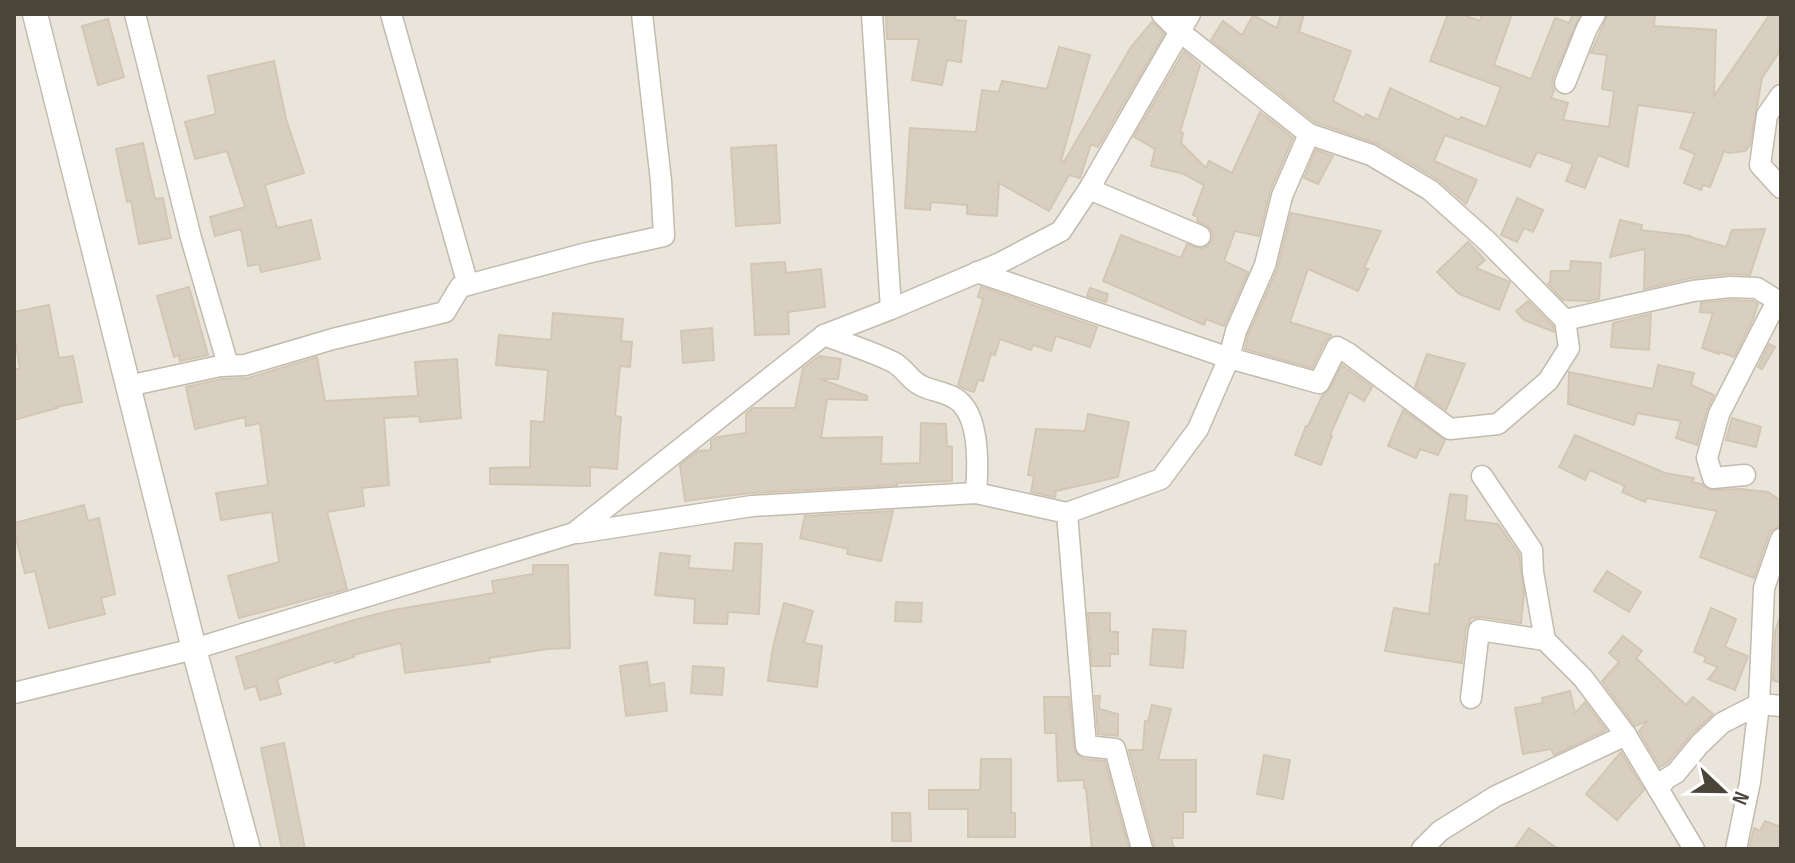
<svg xmlns="http://www.w3.org/2000/svg" width="1795" height="863" font-family="'Sofia Sans Condensed',sans-serif">
<rect width="100%" height="100%" fill="#f6f3ec"/>
<rect fill="#eae5da" x="14" y="14" width="1767" height="835"/>
<g fill="#d8cfc1" stroke="#d3c7b4" stroke-width="2">
<polygon points="886,14 955,14 955,20 966,21 961,62 947,60 942,85 912,80 919,39 887,39"/>
<polygon points="1281,14 1304,14 1299,32 1351,51 1333,101 1364,118 1366,114 1378,120 1390,88 1459,120 1461,117 1486,127 1501,87 1430,61 1448,14 1460,14 1480,21 1482,14 1512,14 1494,65 1531,79 1555,18 1569,23 1573,14 1580,14 1553,78 1552,84 1554,90 1551,98 1568,103 1563,120 1609,127 1614,91 1602,89 1607,55 1591,53 1608,14 1655,14 1654,26 1716,30 1714,96 1770,14 1781,14 1781,49 1762,78 1750,145 1745,151 1729,153 1724,151 1710,187 1703,185 1701,190 1684,183 1695,154 1680,148 1694,113 1638,105 1628,167 1598,155 1585,188 1566,181 1573,164 1537,152 1530,167 1445,135 1434,161 1477,180 1466,204 1437,179 1378,144 1315,122 1211,40 1223,21 1242,35 1253,15 1277,28"/>
<polygon points="108,19 124,77 98,85 82,26"/>
<polygon points="1152,22 1164,34 1098,147 1091,144 1080,178 1069,175 1049,211 999,183 997,216 967,214 967,205 931,202 930,210 905,208 910,128 976,132 982,90 999,92 1002,81 1047,89 1059,47 1090,55 1061,161 1064,162 1131,47"/>
<polygon points="1184,51 1200,65 1180,132 1183,133 1181,143 1206,168 1209,161 1232,173 1260,112 1293,138 1270,191 1259,236 1235,231 1224,261 1248,272 1224,326 1206,319 1204,325 1103,281 1121,235 1181,258 1187,244 1202,249 1208,246 1212,240 1213,234 1210,228 1197,221 1198,217 1193,215 1204,185 1184,174 1151,166 1155,149 1134,137"/>
<polygon points="274,61 286,119 304,173 265,185 277,228 311,220 320,259 261,272 259,264 248,266 241,229 215,236 210,217 245,207 227,151 195,159 185,122 216,114 208,76"/>
<polygon points="143,143 155,199 163,198 171,238 139,244 131,201 127,202 116,149"/>
<polygon points="776,145 780,223 736,226 731,148"/>
<polygon points="1316,150 1333,156 1318,184 1304,178"/>
<polygon points="1517,198 1543,210 1533,232 1524,228 1517,242 1501,235"/>
<polygon points="1291,213 1381,231 1364,268 1368,269 1358,291 1308,269 1290,322 1331,335 1325,341 1312,368 1245,349 1248,335 1277,270"/>
<polygon points="1620,220 1642,225 1641,230 1690,236 1690,237 1726,247 1732,230 1765,229 1750,275 1729,274 1691,278 1644,289 1645,249 1610,257"/>
<polygon points="1468,242 1485,260 1476,268 1510,282 1499,310 1459,294 1437,272"/>
<polygon points="1571,261 1601,263 1599,299 1589,301 1563,300 1548,284 1550,282 1551,271 1570,271"/>
<polygon points="785,262 786,273 821,269 825,307 788,312 789,334 755,335 751,264"/>
<polygon points="189,287 208,355 180,361 179,355 174,357 157,296"/>
<polygon points="981,287 1097,327 1090,347 1056,336 1051,351 1033,345 1031,350 1000,339 995,355 991,354 983,381 978,380 974,392 965,389 958,385 983,299 978,297"/>
<polygon points="1090,288 1108,294 1106,302 1087,296"/>
<polygon points="1730,300 1753,301 1758,304 1753,319 1734,357 1720,352 1719,354 1702,348 1713,313 1700,312 1701,303"/>
<polygon points="1528,301 1553,326 1554,332 1524,320 1516,311"/>
<polygon points="49,305 59,358 73,356 82,402 56,407 57,408 14,420 14,370 20,368 14,334 14,312"/>
<polygon points="553,313 623,319 621,341 632,342 630,367 620,366 615,416 621,417 617,469 590,467 590,486 490,484 490,468 530,467 531,421 544,422 548,370 496,365 499,335 551,340"/>
<polygon points="1651,314 1649,350 1611,347 1613,323"/>
<polygon points="712,328 714,360 683,363 681,331"/>
<polygon points="1769,344 1775,347 1762,369 1758,367"/>
<polygon points="1427,354 1465,364 1446,410 1415,387"/>
<polygon points="819,356 841,359 838,379 820,379 867,396 867,400 827,399 821,438 882,437 881,464 920,463 921,423 946,424 947,446 952,447 952,481 897,483 897,485 751,493 685,501 680,465 698,451 711,450 711,441 717,437 746,433 746,414 753,408 795,408 803,368"/>
<polygon points="317,357 325,401 418,396 415,362 457,359 461,418 420,422 419,416 384,418 389,485 362,488 364,506 327,512 347,589 239,618 228,576 279,562 272,512 221,520 216,493 268,485 260,423 246,426 245,417 195,429 186,387 222,379 248,378"/>
<polygon points="1342,365 1372,387 1364,401 1349,392 1330,435 1332,436 1321,465 1295,455 1306,426 1308,426 1322,396 1330,389"/>
<polygon points="1658,365 1694,373 1691,385 1714,395 1707,410 1697,445 1676,438 1681,421 1637,413 1634,425 1568,404 1569,372 1653,389"/>
<polygon points="1403,410 1445,440 1438,455 1420,449 1416,458 1388,446"/>
<polygon points="1088,414 1129,422 1118,477 1056,491 1055,497 1031,492 1034,476 1028,475 1036,429 1085,431"/>
<polygon points="1732,418 1761,427 1756,447 1726,440"/>
<polygon points="1575,435 1665,473 1694,478 1692,482 1702,484 1709,490 1740,489 1768,492 1781,501 1781,526 1773,529 1769,534 1754,578 1700,557 1717,511 1647,498 1645,502 1622,492 1625,486 1590,470 1585,480 1559,467"/>
<polygon points="1450,494 1467,496 1465,520 1498,524 1519,554 1524,593 1521,623 1481,617 1471,618 1466,628 1462,663 1385,651 1394,608 1429,614 1435,564 1439,565"/>
<polygon points="84,505 88,521 99,518 115,594 101,598 105,614 49,628 35,571 25,573 14,531 14,523"/>
<polygon points="893,511 881,561 847,554 848,549 800,538 805,516"/>
<polygon points="735,543 762,544 759,614 728,612 727,624 694,623 695,599 655,595 660,553 690,556 688,568 733,571"/>
<polygon points="533,565 568,565 570,648 548,649 489,658 490,662 405,673 401,643 353,655 354,657 335,663 334,660 277,679 281,694 260,700 256,686 245,689 236,657 354,620 393,610 494,593 492,581 533,574"/>
<polygon points="1607,571 1641,592 1629,612 1594,591"/>
<polygon points="896,602 922,603 921,622 895,621"/>
<polygon points="784,603 813,611 804,643 822,646 817,687 768,681 773,647"/>
<polygon points="1711,608 1736,619 1725,647 1748,656 1735,690 1708,679 1718,667 1704,662 1706,657 1694,652"/>
<polygon points="1088,613 1110,613 1110,632 1118,632 1118,654 1110,654 1110,666 1092,666"/>
<polygon points="1779,620 1781,621 1781,683 1773,680 1775,631"/>
<polygon points="1153,629 1186,631 1183,668 1150,665"/>
<polygon points="1623,636 1642,651 1636,658 1686,705 1693,697 1713,714 1690,736 1667,763 1660,767 1639,731 1647,721 1635,726 1602,681 1619,662 1609,653"/>
<polygon points="647,662 650,685 664,683 667,711 626,716 620,666"/>
<polygon points="693,666 724,668 722,695 691,693"/>
<polygon points="1570,691 1575,713 1585,702 1606,730 1554,755 1551,749 1523,754 1515,708 1543,703 1542,698"/>
<polygon points="1095,696 1100,696 1099,709 1118,714 1118,736 1098,734"/>
<polygon points="1044,697 1069,697 1075,752 1084,759 1105,761 1129,849 1092,849 1086,788 1084,788 1084,780 1058,781 1056,733 1045,733"/>
<polygon points="1152,705 1171,709 1158,760 1196,760 1196,812 1183,812 1183,838 1171,838 1174,849 1155,849 1129,750 1143,750 1145,721 1148,722"/>
<polygon points="284,743 305,849 282,849 261,748"/>
<polygon points="1621,752 1644,790 1617,820 1586,794"/>
<polygon points="1264,755 1290,760 1283,799 1257,794"/>
<polygon points="981,759 1011,759 1011,813 1015,813 1015,837 968,837 968,809 929,809 929,790 980,790"/>
<polygon points="892,813 910,813 911,841 892,841"/>
<polygon points="1765,821 1781,827 1781,849 1749,849 1754,828 1760,831"/>
<polygon points="1529,828 1558,849 1514,849"/>
</g>
<g fill="none" stroke-linecap="round" stroke-linejoin="round">
<g stroke="#c2bbae" stroke-width="23">
<g id="minor">
<polyline points="135,14 191,238 228,365"/>
<polyline points="391,14 468,285"/>
<polyline points="872,14 891,309"/>
<polyline points="1565,83 1587,28 1595,14"/>
<polyline points="1781,95 1767,115 1760,165 1781,188"/>
<polyline points="1089,189 1200,236"/>
<polyline points="977,272 1229,358 1319,383 1337,347 1348,353 1450,429 1498,424 1548,381 1569,348 1565,320 1487,241 1430,190 1371,155 1309,134 1179,31 1162,14"/>
<polyline points="1565,320 1693,291 1730,287 1757,288 1781,303"/>
<path d="M 824,335 C 847,344 871,351 893,362 C 905,368 910,381 922,386 C 934,392 950,392 961,403 C 980,422 978,468 976,493"/>
<polyline points="128,386 220,366 245,365 333,339 445,312 460,287 587,253 664,236 661,181 642,14"/>
<polyline points="1745,475 1713,478 1707,458 1719,414 1777,301"/>
<polyline points="1482,476 1532,550 1533,572 1545,640 1583,678 1626,735 1694,849"/>
<polyline points="1067,513 1086,746 1115,749 1142,849"/>
<polyline points="578,533 752,506 976,493 1067,513 1161,479 1198,429 1229,358 1236,331 1265,265 1282,196 1309,134"/>
<polyline points="14,693 194,649 574,533 824,335 891,309 1000,263 1061,231 1089,189 1190,14"/>
<polyline points="1471,698 1479,630 1545,640"/>
<polyline points="1658,789 1666,779 1676,773 1699,745 1722,723 1759,704 1781,706"/>
<polyline points="1422,849 1440,831 1496,796 1626,735"/>
<polyline points="1736,849 1750,782 1759,704 1764,588 1781,539"/>
</g>
</g>
<g stroke="#c2bbae" stroke-width="27">
<polyline id="tertiary" points="35,14 194,649 248,849"/>
</g>
<use href="#minor" stroke="#fff" stroke-width="20"/>
<use href="#tertiary" stroke="#fff" stroke-width="24"/>
</g>
<rect width="1795" height="863" fill="none" stroke="#4b4439" stroke-width="32"/>
<g transform="translate(1723 791) rotate(112)" stroke="#ffffff" stroke-width="6" paint-order="stroke">
<path d="M0-6L14 30L0 20L-14 30Z" fill="#4b4439"/>
<text y="-12" font-size="22" font-weight="bold" text-anchor="middle" fill="#4b4439">N</text>
</g>
</svg>
